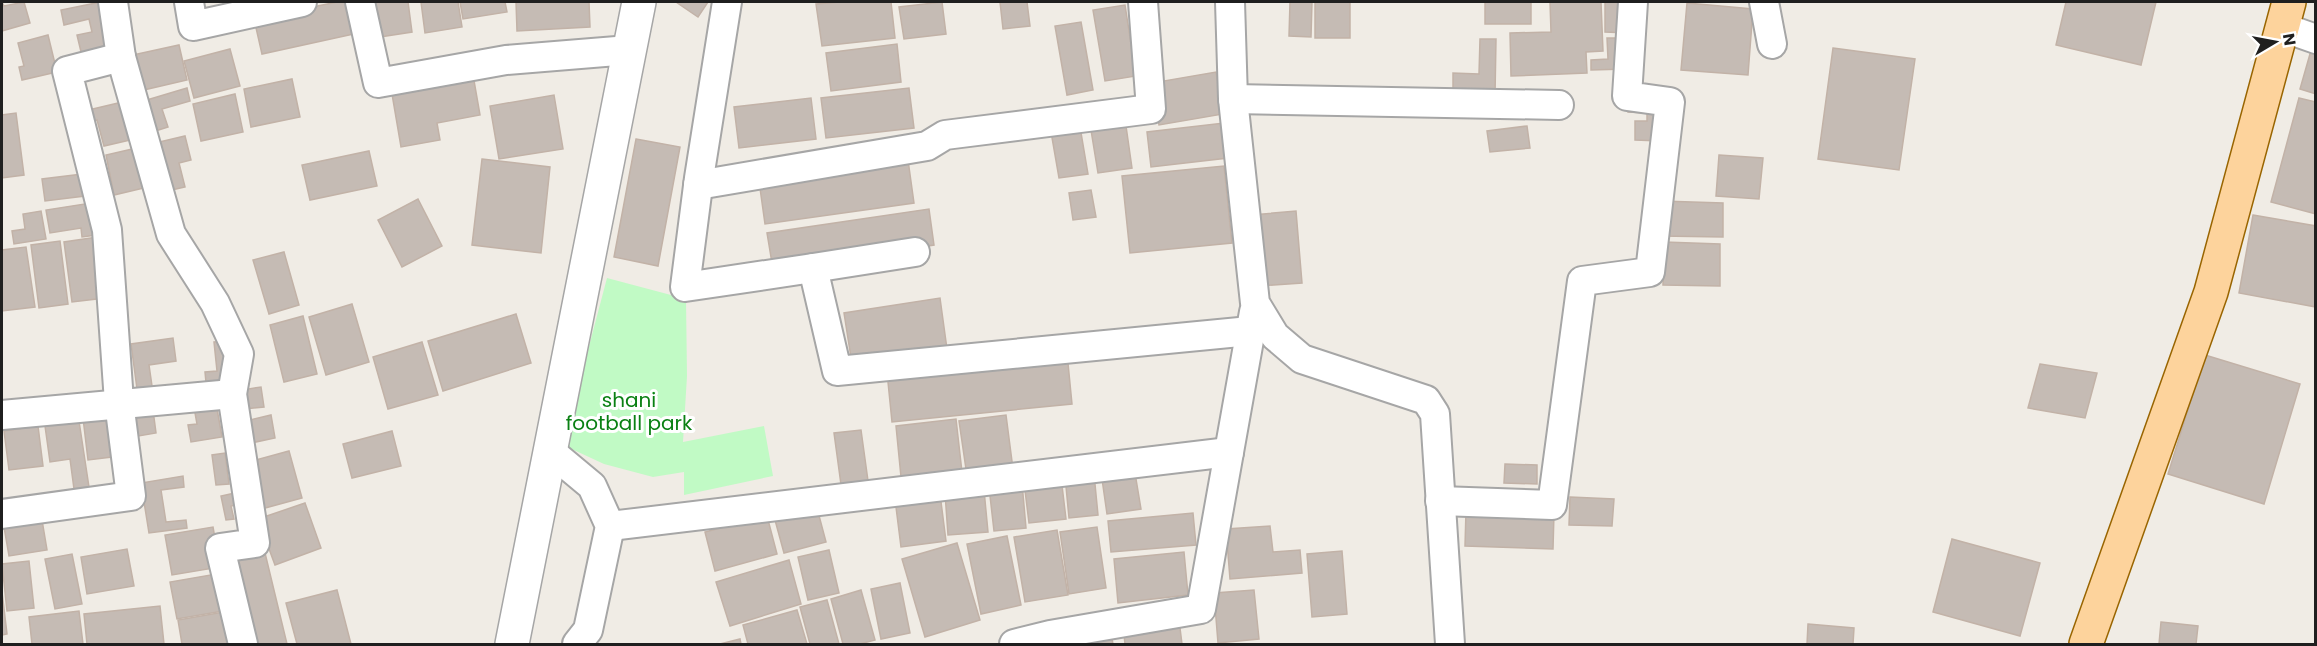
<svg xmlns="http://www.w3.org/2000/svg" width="2317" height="646" font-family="Poppins,sans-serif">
<rect width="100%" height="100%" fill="#f0ece5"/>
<polygon fill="#c1fac5" points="607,278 686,299 687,376 683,442 764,426 773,476 684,495 684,472 653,477 604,464 563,445"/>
<g fill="#c5bbb4" stroke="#c2b2a7" stroke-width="1.5">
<polygon points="2,2 4,6 24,2 30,23 2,31"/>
<polygon points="101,2 113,54 83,60 77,35 92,32 89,19 64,25 61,10"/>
<polygon points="337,2 356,2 363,32 262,54 254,19"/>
<polygon points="368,2 408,2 412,32 374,38"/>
<polygon points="421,2 458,2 462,27 425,33"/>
<polygon points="460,2 505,2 507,12 463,19"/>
<polygon points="516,2 589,2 590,27 517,31"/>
<polygon points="676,2 708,2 698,17"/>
<polygon points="840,2 891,2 895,38 822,46 816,4"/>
<polygon points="942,2 946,34 904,39 899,7"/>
<polygon points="1000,2 1027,2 1030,26 1003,29"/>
<polygon points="1290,2 1312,2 1311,37 1289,36"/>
<rect x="1315" y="2" width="35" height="36"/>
<rect x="1485" y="2" width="46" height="22"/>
<polygon points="1550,2 1601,2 1603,51 1586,52 1587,73 1511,76 1510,33 1551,32"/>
<polygon points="1605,2 1629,2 1628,33 1605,32"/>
<polygon points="2066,2 2156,2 2141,65 2056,45"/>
<polygon points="1687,3 1753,9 1748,75 1681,70"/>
<polygon points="1125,5 1136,76 1105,81 1093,10"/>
<polygon points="1081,22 1093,90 1067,95 1055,26"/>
<polygon points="48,35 57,72 22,80 19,67 24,66 18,43"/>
<polygon points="1607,38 1624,38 1626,69 1591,70 1591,60 1608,59"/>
<polygon points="1480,39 1496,39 1495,96 1453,95 1453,73 1479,74"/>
<polygon points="897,44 901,82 831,91 826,53"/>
<polygon points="179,45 187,80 135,92 128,56"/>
<polygon points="2312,47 2316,48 2316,94 2300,89"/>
<polygon points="1833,48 1915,59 1899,170 1818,159"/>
<polygon points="230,49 240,86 194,98 184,61"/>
<polygon points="1216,72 1223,114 1159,125 1152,83"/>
<polygon points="473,75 480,115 437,123 440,140 401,147 391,88"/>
<polygon points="292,79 300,117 251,127 244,89"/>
<polygon points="187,88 190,101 162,109 168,127 149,133 140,102"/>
<polygon points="909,88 914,128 826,138 821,98"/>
<polygon points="235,94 243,132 201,141 193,104"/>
<polygon points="554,95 563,149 499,159 490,106"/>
<polygon points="811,98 816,139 739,148 734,107"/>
<polygon points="2299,98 2316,102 2316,214 2271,202"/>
<polygon points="131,100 139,138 104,146 97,120 87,123 84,111"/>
<polygon points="1628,104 1660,104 1660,141 1635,140 1635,121 1647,121 1647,113 1628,112"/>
<polygon points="16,113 24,175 2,178 2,115"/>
<polygon points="1125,119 1132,168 1098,173 1090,124"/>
<polygon points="1079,121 1088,174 1059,178 1050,126"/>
<polygon points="1224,123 1228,158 1151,167 1147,132"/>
<polygon points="1527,126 1530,148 1490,152 1487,131"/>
<polygon points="185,136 191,160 179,163 185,187 167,191 155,143"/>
<polygon points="636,139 680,147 658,266 614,257"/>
<polygon points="141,147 144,188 114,195 106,155"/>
<polygon points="369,151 377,186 310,200 302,165"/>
<polygon points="1719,155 1763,158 1759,199 1716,196"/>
<polygon points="482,159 550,167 541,253 472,245"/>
<polygon points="908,160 914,203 765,224 759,181"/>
<polygon points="1224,166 1232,243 1130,253 1122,176"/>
<polygon points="90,173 93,195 45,201 42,179"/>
<polygon points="1091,190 1096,217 1073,220 1069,193"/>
<polygon points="418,199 442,246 402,267 378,220"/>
<polygon points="1661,201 1723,203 1723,237 1660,236"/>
<polygon points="91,203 96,235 82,237 81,228 50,233 46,210"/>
<polygon points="929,209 934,245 773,269 767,233"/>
<polygon points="41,211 46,239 14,244 12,231 25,229 23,214"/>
<polygon points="1296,211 1302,283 1258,286 1252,215"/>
<polygon points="2253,215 2316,226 2316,307 2239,293"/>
<polygon points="97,237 105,298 72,302 64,242"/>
<polygon points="60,241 68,304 39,308 31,245"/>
<polygon points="1664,242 1720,244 1720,286 1663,285"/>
<polygon points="26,247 35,307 2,311 2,250"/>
<polygon points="284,252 299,305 269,314 253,260"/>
<polygon points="940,298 947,349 852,364 844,313"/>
<polygon points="352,304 369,362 326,375 309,317"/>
<polygon points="516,314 531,363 443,391 428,341"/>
<polygon points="303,316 317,374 284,382 270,325"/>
<polygon points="173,338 176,361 149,365 153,393 138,396 131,344"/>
<polygon points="229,341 227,392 207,393 205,372 217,371 214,342"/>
<polygon points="422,342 438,395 388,409 373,357"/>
<polygon points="1067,353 1072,404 892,422 887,372"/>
<polygon points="2205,355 2300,384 2264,504 2168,474"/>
<polygon points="2040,364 2097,373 2085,418 2028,408"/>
<polygon points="261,387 264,407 245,409 242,390"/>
<polygon points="216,403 222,437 191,442 188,425 197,424 194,407"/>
<polygon points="153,410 156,433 127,438 123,415"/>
<polygon points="116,414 120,456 88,460 83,418"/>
<polygon points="271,415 275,438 251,443 246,421"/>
<polygon points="1006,415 1013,469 967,476 959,421"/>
<polygon points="956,419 963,481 902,487 896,426"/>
<polygon points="79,421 89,487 74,489 70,459 50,462 45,426"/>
<polygon points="38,426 43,466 9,470 4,431"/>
<polygon points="861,430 869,488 842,492 834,433"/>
<polygon points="392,431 401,466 352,478 343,444"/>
<polygon points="289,451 302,498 258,510 245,463"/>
<polygon points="225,453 229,484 216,485 212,455"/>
<polygon points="1505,464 1537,465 1537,484 1504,483"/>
<polygon points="1134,467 1141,509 1107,514 1101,472"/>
<polygon points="1094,474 1098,515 1069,518 1065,476"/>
<polygon points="183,476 184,487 161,490 166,522 186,520 187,528 149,533 141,483"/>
<polygon points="1061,477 1066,519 1029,523 1024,482"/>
<polygon points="1022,483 1026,528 994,531 989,487"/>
<polygon points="984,490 988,532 948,535 945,493"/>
<polygon points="244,491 246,503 231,506 234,519 226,520 221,496"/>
<polygon points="940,494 946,541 901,547 895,499"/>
<polygon points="1570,497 1614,499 1612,526 1569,525"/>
<polygon points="305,503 321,548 275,565 258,519"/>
<polygon points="817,508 826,542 784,553 775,520"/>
<polygon points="1466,511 1554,513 1553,549 1465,546"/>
<polygon points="1193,513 1196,545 1111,552 1108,521"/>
<polygon points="41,514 47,550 9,556 3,521"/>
<polygon points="767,516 777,554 715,571 705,532"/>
<polygon points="1270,526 1273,552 1300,550 1302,573 1230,579 1226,529"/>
<polygon points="213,527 220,567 172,575 165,535"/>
<polygon points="1097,527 1106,588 1069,594 1060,532"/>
<polygon points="1057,530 1068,595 1025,602 1014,537"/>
<polygon points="1007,536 1021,605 981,614 967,544"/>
<polygon points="1952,539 2040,563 2020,636 1933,612"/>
<polygon points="957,543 980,620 925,637 902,559"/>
<polygon points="127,549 134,586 87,594 81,557"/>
<polygon points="829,550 839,593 808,600 798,557"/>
<polygon points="1342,551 1347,614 1312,617 1307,554"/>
<polygon points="1184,552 1188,595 1118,603 1114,559"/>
<polygon points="265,553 287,644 255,644 235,560"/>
<polygon points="72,554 82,604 55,609 45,559"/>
<polygon points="789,560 801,604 730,626 716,582"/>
<polygon points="29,561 34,608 7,611 2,564"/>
<polygon points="222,573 229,610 177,619 170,582"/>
<polygon points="900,583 910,633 881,639 871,589"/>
<polygon points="337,590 351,644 297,644 286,603"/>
<polygon points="861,590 875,640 860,644 843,644 831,599"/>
<polygon points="1254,590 1259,639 1218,643 1214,593"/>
<polygon points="2,592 7,634 2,635"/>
<polygon points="827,600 839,644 810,644 800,607"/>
<polygon points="160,606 164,644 87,644 84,614"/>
<polygon points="797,610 807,644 748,644 743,625"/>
<polygon points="79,611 83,644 32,644 29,617"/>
<polygon points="229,611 234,644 182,644 178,620"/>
<polygon points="1179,620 1182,644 1125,644 1123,626"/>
<polygon points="2161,622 2198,626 2196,644 2159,644"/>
<polygon points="1808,624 1854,628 1853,644 1807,644"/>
<polygon points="1110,629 1113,644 1076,644"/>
<polygon points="740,639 741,644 720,644"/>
</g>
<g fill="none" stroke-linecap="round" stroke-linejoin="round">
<g stroke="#a6a6a6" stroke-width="32">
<g id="minor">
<polyline points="189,2 193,26 302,2"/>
<polyline points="360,2 378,83 506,60 629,50"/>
<polyline points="727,2 699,178 685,287 813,268 837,371 1250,331"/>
<polyline points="1230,2 1233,99 1255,303 1275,336 1302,359 1426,400 1435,414 1450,644"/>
<polyline points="1764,2 1772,44"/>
<polyline points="2282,27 2316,39"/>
<polyline points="121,57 171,234 215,303 239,354 232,394 255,543 220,548 243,644"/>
<polyline points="1233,99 1559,105"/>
<polyline points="698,185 927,146 945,135 1151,109 1143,2"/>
<polyline points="813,268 915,252"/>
<polyline points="2,415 232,394"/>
<polyline points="550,451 592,486 610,526 588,630 577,644"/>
<polyline points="1440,501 1552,505 1582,281 1650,272 1670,102 1627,96 1633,2"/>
<polyline points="2,514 131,496 119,402 107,230 67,71 121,57 113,2"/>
<polyline points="610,526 1229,452"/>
<polyline points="1014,644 1050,635 1201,609 1254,312"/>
</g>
</g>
<g stroke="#a6a6a6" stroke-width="36">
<polyline id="tertiary" points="512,644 639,2"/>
</g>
<g stroke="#996500" stroke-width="36">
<polyline id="primary" points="2086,644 2211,292 2289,2"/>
</g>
<use href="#minor" stroke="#fff" stroke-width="28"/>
<use href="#tertiary" stroke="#fff" stroke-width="33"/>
<use href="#primary" stroke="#fdd39c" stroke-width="33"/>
</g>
<g text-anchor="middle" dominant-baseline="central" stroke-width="6" stroke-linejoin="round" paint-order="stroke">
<g font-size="20" fill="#0a8013" stroke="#fff">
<text x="629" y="400">shani<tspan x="629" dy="23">football park</tspan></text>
</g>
</g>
<rect width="2317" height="646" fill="none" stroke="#1f1f1f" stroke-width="6"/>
<g transform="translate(2275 42) rotate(80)" stroke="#ffffff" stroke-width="4.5" paint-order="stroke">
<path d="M0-4.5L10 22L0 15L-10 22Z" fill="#1f1f1f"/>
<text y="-9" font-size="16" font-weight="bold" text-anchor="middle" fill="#1f1f1f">N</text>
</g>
</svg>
